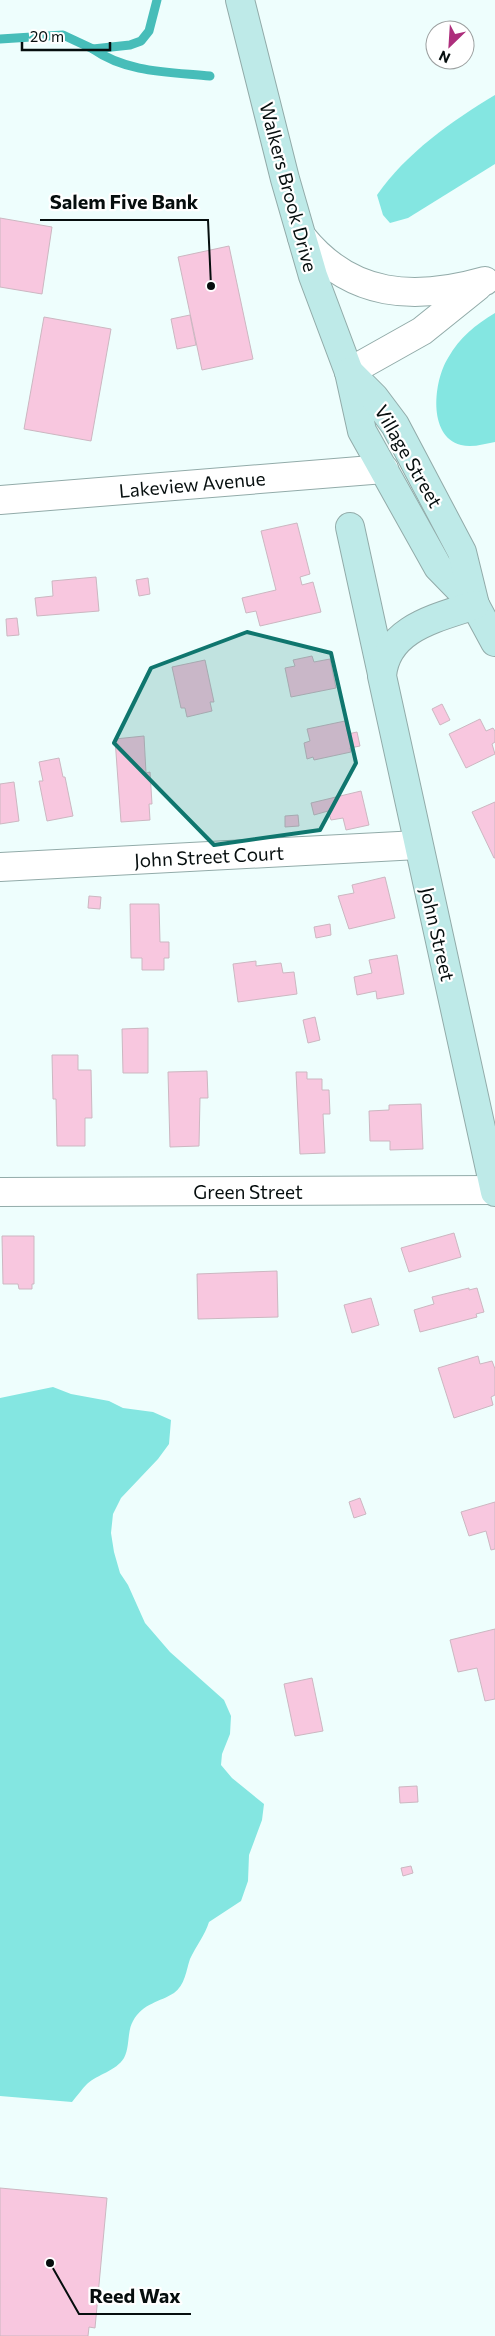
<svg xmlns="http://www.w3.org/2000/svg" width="495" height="2336" font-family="Commissioner,sans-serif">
<rect width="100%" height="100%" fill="#eefefd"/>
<g fill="#84e6e1">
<path d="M 495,95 L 495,164 L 408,218 L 390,223 L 383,215 L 377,195 C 405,154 453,120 495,95 Z"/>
<path d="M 495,313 L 495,442 C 484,444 472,448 461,445 C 427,436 434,380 448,358 C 460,337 475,325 495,313 Z"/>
<path d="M 53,1387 L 71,1394 L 109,1401 L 123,1408 L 153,1412 L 171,1420 L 169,1444 L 158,1459 L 121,1498 L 113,1514 L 111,1533 L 114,1552 L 120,1573 L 128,1585 L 145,1623 L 170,1652 L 224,1700 L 231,1716 L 230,1734 L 222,1754 L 221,1765 L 232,1778 L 264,1804 L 262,1820 L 249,1855 L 248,1881 L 241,1901 L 209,1922 C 205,1935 196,1946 190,1959 C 186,1971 185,1985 174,1993 C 160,2002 143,2003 133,2021 C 127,2031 130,2047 124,2058 C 116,2071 98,2074 87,2084 C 82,2089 77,2096 72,2102 L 0,2096 L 0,1398 Z"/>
</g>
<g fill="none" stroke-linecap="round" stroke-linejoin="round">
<g stroke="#47bdb9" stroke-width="9">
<polyline points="0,39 63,35 93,49 130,45 141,41 149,31 157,0"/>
<path d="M 93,49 C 127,73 170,72 210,76"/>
</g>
</g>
<g fill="#f8c7df" stroke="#ccb7c1">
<polygon points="0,218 52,227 42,294 0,287"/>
<polygon points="229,246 253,359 202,370 178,257"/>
<polygon points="190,315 196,345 177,349 171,319"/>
<polygon points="44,317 111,329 91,441 24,429"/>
<polygon points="297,523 310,574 300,577 302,585 313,582 321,612 260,626 256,611 246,613 242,598 276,590 261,531"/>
<polygon points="96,577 99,611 37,616 35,598 53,596 52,581"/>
<polygon points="148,578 150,594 139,596 136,580"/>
<polygon points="17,618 19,635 7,636 6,619"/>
<polygon points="312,656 314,662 330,659 336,688 291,697 285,668 295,666 293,660"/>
<polygon points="205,660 214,702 210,702 212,711 187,717 185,708 181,708 172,667"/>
<polygon points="442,704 450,720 440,725 432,709"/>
<polygon points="480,719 486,731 493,728 495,731 495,742 492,744 495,754 466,768 449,734"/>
<polygon points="345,721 348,734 357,732 360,746 350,748 351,752 314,760 313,757 307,759 304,743 310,741 307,729"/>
<polygon points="144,736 146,773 150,772 152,804 149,804 150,820 121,822 115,739"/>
<polygon points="59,758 63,777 65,777 73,816 47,821 39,781 43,781 39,762"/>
<polygon points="14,782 19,821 0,824 0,784"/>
<polygon points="361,791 369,825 346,830 343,818 331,820 328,811 314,815 311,803"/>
<polygon points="495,802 495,858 494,858 472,812"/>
<polygon points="298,815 299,826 285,827 285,816"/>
<polygon points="385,877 395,918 349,929 338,896 354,893 352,885"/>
<polygon points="89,896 101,897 100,909 88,908"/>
<polygon points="130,904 159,904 160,942 169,942 169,958 164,958 164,970 142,970 142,958 131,958"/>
<polygon points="330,924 331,935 316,938 314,927"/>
<polygon points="397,955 404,994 377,999 376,991 357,995 354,977 372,973 369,960"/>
<polygon points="256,961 256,966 281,963 283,973 294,972 297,994 238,1002 233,964"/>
<polygon points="315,1017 320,1040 308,1043 303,1020"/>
<polygon points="148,1028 148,1073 123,1073 122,1029"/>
<polygon points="52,1055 78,1055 78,1070 91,1070 92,1118 85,1118 85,1146 57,1146 56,1099 53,1099"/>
<polygon points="207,1071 208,1098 200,1098 199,1146 170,1147 168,1072"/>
<polygon points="296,1072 307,1072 307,1079 322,1079 322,1090 329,1090 330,1114 323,1114 325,1153 300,1154"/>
<polygon points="421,1104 423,1149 390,1150 390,1141 370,1141 369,1111 389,1110 389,1105"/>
<polygon points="454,1233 461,1257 409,1272 401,1248"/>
<polygon points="2,1236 34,1236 34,1284 32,1284 32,1289 19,1289 18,1284 3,1284"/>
<polygon points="277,1271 278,1317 198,1319 197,1274"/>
<polygon points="469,1288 469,1290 477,1288 484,1312 476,1314 477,1317 420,1332 414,1310 434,1304 432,1297"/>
<polygon points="371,1298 379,1325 352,1333 344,1305"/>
<polygon points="478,1356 480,1364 492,1361 495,1369 495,1395 491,1397 493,1405 454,1418 438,1368"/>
<polygon points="360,1498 366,1514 354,1518 349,1502"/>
<polygon points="495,1502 495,1549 491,1550 486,1531 469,1536 461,1512"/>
<polygon points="495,1629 495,1699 485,1701 477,1668 458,1672 450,1640"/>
<polygon points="312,1678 323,1731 295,1736 284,1684"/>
<polygon points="417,1786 418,1802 400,1803 399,1787"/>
<polygon points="411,1866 413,1873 403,1876 401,1868"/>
<polygon points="0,2188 107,2198 95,2328 89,2327 88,2336 0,2336"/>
</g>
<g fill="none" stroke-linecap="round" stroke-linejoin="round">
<g stroke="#92aba9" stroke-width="30">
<g id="street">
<path d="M 302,237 C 351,298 415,301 485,281"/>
<polyline points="349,372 422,331 478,286"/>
<polyline points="0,500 384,469"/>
<polyline points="0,867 418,845"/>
<polyline points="0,1192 495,1190"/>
</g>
</g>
<g stroke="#92aba9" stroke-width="30">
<g id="secondary">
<polyline points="240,0 285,179 313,276 349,372 362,431 438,567 475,605"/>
<polyline points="349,372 374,397 395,425 462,552 475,605 495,642"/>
<polyline points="350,527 382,674"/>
<path d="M 475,605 C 437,618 386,628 382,676 L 495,1192"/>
</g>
</g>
<use href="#street" stroke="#fff" stroke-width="28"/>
<use href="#secondary" stroke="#beeae8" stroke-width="28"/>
</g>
<path fill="#0f766e" fill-opacity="0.2" stroke="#0f766e" stroke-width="4" stroke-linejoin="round" d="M 247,632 L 331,653 L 356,763 L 320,830 L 214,845 L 114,743 L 151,668 Z"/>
<g text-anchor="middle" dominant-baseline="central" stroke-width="4.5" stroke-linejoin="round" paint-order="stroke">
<g font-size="19" fill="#060e0e" stroke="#fff">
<text transform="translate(289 187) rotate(75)">Walkers Brook Drive</text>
<text transform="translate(409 456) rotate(60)">Village Street</text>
<text transform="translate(192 484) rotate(-5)">Lakeview Avenue</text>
<text transform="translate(209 856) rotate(-3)">John Street Court</text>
<text transform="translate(438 934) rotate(77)">John Street</text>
<text x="248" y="1191">Green Street</text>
</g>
</g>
<path fill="none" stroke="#060e0e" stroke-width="2" d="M211 286L208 220H40M50 2263L79 2314H191"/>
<g fill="#060e0e" stroke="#fff" stroke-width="2">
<circle cx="211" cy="286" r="5"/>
<circle cx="50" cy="2263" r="5"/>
</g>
<g font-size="20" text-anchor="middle" font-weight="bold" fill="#060e0e" stroke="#fff" stroke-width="4.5" stroke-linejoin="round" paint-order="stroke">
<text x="124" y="209">Salem Five Bank</text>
<text x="135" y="2303">Reed Wax</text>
</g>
<g transform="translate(450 45) rotate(205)"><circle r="24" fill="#ffffff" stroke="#9b9f9f"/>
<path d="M0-4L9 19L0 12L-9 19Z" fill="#ad2e7c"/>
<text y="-8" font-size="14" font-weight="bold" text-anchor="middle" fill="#060e0e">N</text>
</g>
<path d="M22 42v8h88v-8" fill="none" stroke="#060e0e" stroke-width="2.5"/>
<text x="30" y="42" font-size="15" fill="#060e0e" stroke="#ffffff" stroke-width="4" paint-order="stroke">20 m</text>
</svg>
